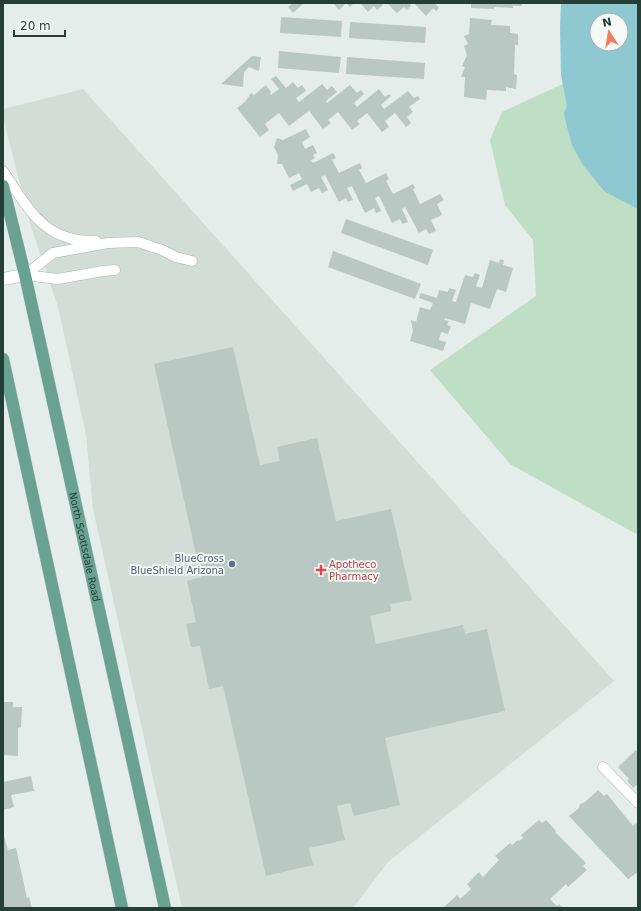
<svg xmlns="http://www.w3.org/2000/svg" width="641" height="911" font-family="'DejaVu Sans',sans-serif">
<rect width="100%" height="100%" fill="#e4ede9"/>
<polygon fill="#d2ddd8" points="83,89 614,681 388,862 353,908 182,908 93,509 86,435 58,307 31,227 4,122 3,109"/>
<polygon fill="#bedec5" points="638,49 638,535 510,464 430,370 536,296 533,240 505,205 490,140 502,112"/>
<path fill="#8ec9d1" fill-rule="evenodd" d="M 561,3 L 638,3 L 638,209 L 605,192 L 583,165 L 572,145 L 565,119 L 564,113 L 567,106 L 561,75 L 560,28 ZM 597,20 L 621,20 L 621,44 L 597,44 Z"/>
<g fill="#b9c8c2">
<polygon points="293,3 304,3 293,13 288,7"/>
<polygon points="333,3 354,3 350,7 346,3 339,10"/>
<polygon points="360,3 381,3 383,5 377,10 374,6 368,12"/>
<polygon points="387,3 409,3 411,6 407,10 404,7 397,13"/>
<polygon points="414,3 435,3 439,8 436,11 433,8 426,16"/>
<polygon points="471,3 522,3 522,6 513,6 513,8 494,7 494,9 471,8"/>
<polygon points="281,17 342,21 341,37 280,33"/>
<polygon points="470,18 492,20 491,25 510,26 510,33 518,34 518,45 515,45 514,74 517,75 516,89 506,87 506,91 487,90 486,100 464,97 465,77 461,77 465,67 462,66 467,55 464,46 468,44 464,36 469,34"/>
<polygon points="350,22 426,27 425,43 349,38"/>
<polygon points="279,51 341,57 339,73 278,68"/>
<polygon points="252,56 261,57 259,71 249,67 244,72 243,87 221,84"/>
<polygon points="347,57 425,63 424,79 346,74"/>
<polygon points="276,76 286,88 293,82 298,88 302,85 306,91 296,98 299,102 322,84 327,90 332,86 337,92 326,101 327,103 350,85 357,93 361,90 364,94 354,103 357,107 379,89 385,97 389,94 391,96 381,105 384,109 408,91 414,98 418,96 420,99 409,107 413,112 407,117 411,123 406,127 395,113 385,121 389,127 382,132 367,113 357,121 360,124 352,130 338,112 328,120 331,123 323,129 309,111 289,126 279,113 265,124 269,130 260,137 237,108 245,102 251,93 254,95 266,85 271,92 270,93 271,95 279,89 271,79"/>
<polygon points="306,129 310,137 302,142 305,149 313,145 317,153 313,155 315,158 311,160 313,163 333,153 336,158 332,160 339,173 360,163 362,168 359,170 366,183 386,173 389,179 386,181 393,194 413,184 415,188 413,189 420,204 440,194 444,200 437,204 442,215 431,220 436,231 429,234 426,229 419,233 405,207 402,209 408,222 402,224 400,219 392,223 379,196 375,198 381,211 376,213 374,208 365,213 352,186 347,188 353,200 348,202 346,198 339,202 325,175 321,177 328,190 322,193 319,188 311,192 307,184 293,191 290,185 302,179 299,173 289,178 282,164 277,164 278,155 274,147 277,138 283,140"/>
<polygon points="346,219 433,250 428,265 341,233"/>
<polygon points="333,251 421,284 415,299 328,267"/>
<polygon points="500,259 504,260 503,265 513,268 506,292 497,289 490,309 471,303 465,324 445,318 444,320 449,321 447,325 451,326 448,334 441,332 439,340 446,342 443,351 410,341 413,331 411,320 416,322 420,307 430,310 433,303 419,298 421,293 437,298 439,290 448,292 449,288 456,290 452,301 456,302 465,275 473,277 475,273 480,275 476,286 482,288 490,260 499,263"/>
<polygon points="233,347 260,465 280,461 277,447 317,438 336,521 391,509 412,600 390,604 391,611 370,616 376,644 463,625 465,634 487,629 505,711 385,738 400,805 354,816 350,803 337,806 345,840 309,848 313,865 266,876 223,686 209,689 200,646 191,647 186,624 196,622 187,581 201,577 154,364"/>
<polygon points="3,702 13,702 13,707 22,707 21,727 18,728 18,756 3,755"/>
<polygon points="636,750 638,752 638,784 633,788 627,781 629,779 618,767"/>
<polygon points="31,776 34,791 11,795 14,807 3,810 3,782"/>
<polygon points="598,790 604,796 607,794 633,826 636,823 638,825 638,872 628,879 569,816 579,808 580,804 585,802"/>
<polygon points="539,820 542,823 546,820 556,831 555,832 586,863 583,866 587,870 568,887 566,884 550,899 557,906 559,904 563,908 443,908 457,895 460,899 471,889 467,884 479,872 483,877 499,860 495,856 510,843 512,845 518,840 519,841 523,838 521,835"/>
<polygon points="3,833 8,850 16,848 27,898 29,897 32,908 3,908"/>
</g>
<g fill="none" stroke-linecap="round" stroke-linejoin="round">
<g stroke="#a7b5b0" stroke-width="11">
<g id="service">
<path d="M 3,171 C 21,197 36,229 69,238 C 77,241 87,241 96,241"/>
<polyline points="25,275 53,253 108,243 138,242 162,250 176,257 192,261"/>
<polyline points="25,275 58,279 103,271 115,270"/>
<polyline points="603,767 638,803"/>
</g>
</g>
<g stroke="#a7b5b0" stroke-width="13">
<polyline id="tertiary" points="3,279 25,275"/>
</g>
<g stroke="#c2c9c7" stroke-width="13">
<g id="primary">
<path id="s1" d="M 3,186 L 25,275 L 165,908"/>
<polyline points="3,359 122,908"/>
</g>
</g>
<use href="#service" stroke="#fff" stroke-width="10"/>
<use href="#tertiary" stroke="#fff" stroke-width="12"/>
<use href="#primary" stroke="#6aa291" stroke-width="12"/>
</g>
<circle fill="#5c6f8a" stroke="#f5faf7" stroke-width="1.5" cx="232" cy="564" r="4"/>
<path fill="#e0444e" stroke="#f5faf7" stroke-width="1.5" d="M319 564h4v4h4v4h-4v4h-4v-4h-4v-4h4z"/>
<g text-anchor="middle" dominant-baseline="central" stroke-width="3.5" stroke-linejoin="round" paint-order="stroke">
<g font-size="10" fill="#243f36" stroke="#f5faf7">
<text stroke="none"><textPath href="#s1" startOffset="370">North Scottsdale Road</textPath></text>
</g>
<g font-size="10" fill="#4e5e75" stroke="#f5faf7" text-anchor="end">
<text x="224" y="558">BlueCross<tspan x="224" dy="12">BlueShield Arizona</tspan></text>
</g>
<g font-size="10" fill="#be3a42" stroke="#f5faf7" text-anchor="start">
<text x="329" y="564">Apotheco<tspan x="329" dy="12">Pharmacy</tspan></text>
</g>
</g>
<rect width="641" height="911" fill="none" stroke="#243f36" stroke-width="8"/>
<g transform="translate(609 32) rotate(348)"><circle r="19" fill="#f5faf7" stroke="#a1afaa"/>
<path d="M0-3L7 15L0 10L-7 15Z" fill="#ef7e60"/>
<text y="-6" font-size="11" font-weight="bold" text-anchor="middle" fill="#243f36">N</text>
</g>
<path d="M14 30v6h51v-6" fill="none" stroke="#243f36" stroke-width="2"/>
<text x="20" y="30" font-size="12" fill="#243f36" stroke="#f5faf7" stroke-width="3" paint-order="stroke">20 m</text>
</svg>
